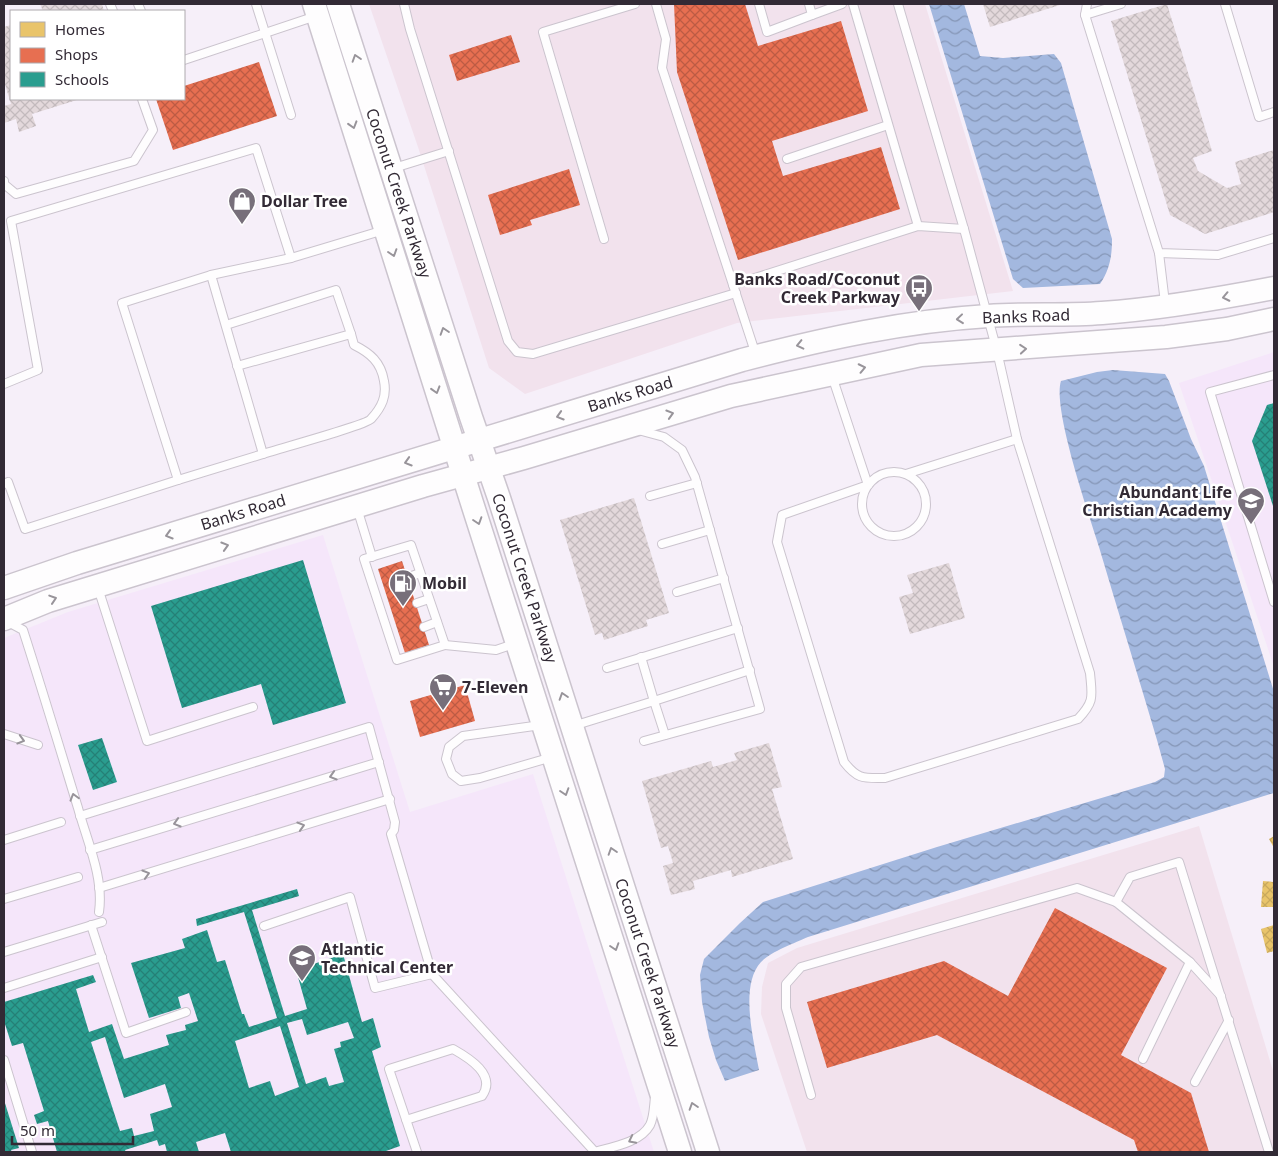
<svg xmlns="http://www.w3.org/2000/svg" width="1278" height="1156" font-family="'Noto Sans',sans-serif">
<defs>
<pattern id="water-waves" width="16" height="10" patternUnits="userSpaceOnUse" patternTransform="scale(1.25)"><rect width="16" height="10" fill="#a3b8df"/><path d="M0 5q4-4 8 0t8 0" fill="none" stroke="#8596b6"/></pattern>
<pattern id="homes-cross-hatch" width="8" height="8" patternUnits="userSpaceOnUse" patternTransform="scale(1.25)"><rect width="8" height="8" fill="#e9c46a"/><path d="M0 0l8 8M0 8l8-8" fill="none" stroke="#c8a95c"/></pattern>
<pattern id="shops-cross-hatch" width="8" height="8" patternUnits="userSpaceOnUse" patternTransform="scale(1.25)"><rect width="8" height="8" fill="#e76f51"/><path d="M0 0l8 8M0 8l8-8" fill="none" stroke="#bc5b44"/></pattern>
<pattern id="schools-cross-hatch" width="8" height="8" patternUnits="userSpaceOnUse" patternTransform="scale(1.25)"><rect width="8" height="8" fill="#2a9d8f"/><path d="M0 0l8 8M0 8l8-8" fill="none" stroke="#258076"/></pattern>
<pattern id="building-cross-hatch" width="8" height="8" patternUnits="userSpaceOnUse" patternTransform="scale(1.25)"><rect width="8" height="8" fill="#e3d8db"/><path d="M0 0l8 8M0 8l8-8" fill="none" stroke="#c3babd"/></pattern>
</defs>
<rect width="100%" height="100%" fill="#f6eff9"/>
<g fill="#f2e2ed">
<polygon points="369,4 925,4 1013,291 737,323 525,394 489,368 418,147"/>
<polygon points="1199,826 1274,1074 1274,1152 807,1152 761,1014 762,987 768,963 797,948"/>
</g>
<g fill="#f5e6fa">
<polygon points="1274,352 1274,667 1179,383"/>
<polygon points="323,535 410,812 533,774 654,1152 4,1152 4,638 68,612"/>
</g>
<g fill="url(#water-waves)">
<path d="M 929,4 L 964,4 L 980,56 L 1003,58 L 1054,54 L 1061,63 L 1112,239 C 1112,256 1110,269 1100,284 L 1023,288 L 1013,279 Z"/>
<path d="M 1113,370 L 1165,374 L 1169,381 L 1191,439 L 1204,466 L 1274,692 L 1274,793 L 808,937 C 795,943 770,952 761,962 C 739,986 754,1041 759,1070 L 725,1081 L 716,1060 L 709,1037 L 702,1002 L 700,975 L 704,959 L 740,923 L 763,902 L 937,847 L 1155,782 L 1164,777 L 1165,769 L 1157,740 C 1138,676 1118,611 1099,547 C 1089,515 1052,408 1061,381 L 1097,372 Z"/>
</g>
<g fill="url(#homes-cross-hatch)">
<polygon points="1274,836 1274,848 1269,839"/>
<polygon points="1263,881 1274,882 1274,907 1261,907"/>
<polygon points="1274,925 1274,951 1267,953 1261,929"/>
</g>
<g fill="url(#shops-cross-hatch)">
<polygon points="674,4 745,4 758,46 841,21 868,111 772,141 783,176 881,147 900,209 738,260 677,72"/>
<polygon points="511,35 520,62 457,81 449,55"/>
<polygon points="259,62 277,116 173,150 156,99 184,99 184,86"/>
<polygon points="569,169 580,205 530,220 532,225 500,235 488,195"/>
<polygon points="402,561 429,645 405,653 378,569"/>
<polygon points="465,685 475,721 420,737 410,701"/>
<polygon points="1055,908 1167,968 1121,1055 1191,1093 1209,1152 1138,1152 1134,1140 937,1035 827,1068 807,1002 944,961 1008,996"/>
</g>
<g fill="url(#schools-cross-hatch)" fill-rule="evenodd">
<polygon points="1274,403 1274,509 1252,441 1267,405"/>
<polygon points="303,560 346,703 273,725 261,684 182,708 151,606"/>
<polygon points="102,738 117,782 93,790 78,745"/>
<path d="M 297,889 L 299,896 L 252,910 L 285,1016 L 307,1009 L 296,970 L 343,954 L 362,1022 L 373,1018 L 381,1047 L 372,1051 L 400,1146 L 386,1151 L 386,1152 L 356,1152 L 356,1151 L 350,1152 L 231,1152 L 225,1133 L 196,1142 L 199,1152 L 167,1152 L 165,1144 L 159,1146 L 157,1140 L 125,1150 L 126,1152 L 57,1152 L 48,1121 L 37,1124 L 34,1115 L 44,1111 L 23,1043 L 12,1046 L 4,1021 L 4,1002 L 93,975 L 96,982 L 76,989 L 89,1032 L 112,1024 L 124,1059 L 169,1045 L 166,1035 L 186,1030 L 185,1025 L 198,1021 L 189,993 L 178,997 L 181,1008 L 149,1018 L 131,963 L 185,948 L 182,939 L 207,930 L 217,962 L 225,960 L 242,1014 L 244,1014 L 249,1027 L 277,1018 L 244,912 L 197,926 L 196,919 ZM 302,1019 L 307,1035 L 348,1022 L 354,1038 L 340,1042 L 341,1047 L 334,1049 L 344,1082 L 329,1086 L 326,1077 L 306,1084 L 287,1023 ZM 280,1026 L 299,1087 L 275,1096 L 270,1081 L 249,1088 L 235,1041 ZM 105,1037 L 124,1098 L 165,1084 L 172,1107 L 150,1114 L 154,1131 L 134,1136 L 132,1128 L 120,1131 L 91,1042 Z"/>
<polygon points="4,1100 19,1148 11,1150 12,1152 4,1152"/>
</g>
<g fill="url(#building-cross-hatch)">
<polygon points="40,4 102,4 104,11 43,11"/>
<polygon points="983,4 1060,4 1060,5 990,27"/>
<polygon points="1167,4 1212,151 1193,158 1198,171 1227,188 1241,184 1235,162 1274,150 1274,212 1205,234 1170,215 1111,21"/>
<polygon points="11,25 11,99 80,99 32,114 36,126 19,132 16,119 4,123 4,106 11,104 4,81 4,27"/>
<polygon points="634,498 669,613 646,620 648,626 604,640 602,633 595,635 560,520"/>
<polygon points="949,563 965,618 910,634 899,597 913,593 907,575"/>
<polygon points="769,743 782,787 772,789 793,859 732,877 731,870 693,881 695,889 671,895 663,866 673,863 668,846 661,848 642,781 711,761 713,767 737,760 734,753"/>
</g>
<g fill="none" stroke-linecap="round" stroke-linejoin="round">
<g stroke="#cbc4ce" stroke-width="10">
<g id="lane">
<polyline points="110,4 113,11"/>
<polyline points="138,4 141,11"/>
<polyline points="256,4 291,115"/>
<polyline points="404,4 410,29 508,341 517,352 533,354 736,293"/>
<polyline points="656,4 666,39 662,68 756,355"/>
<polyline points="759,4 767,32 812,15"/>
<polyline points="809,4 812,15 842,4"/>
<polyline points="853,4 918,226"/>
<polyline points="1087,4 1085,15 1159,253 1218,255 1274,238"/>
<polyline points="1225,4 1259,117 1274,112"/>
<polyline points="1085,15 1121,4"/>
<polyline points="184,60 316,16"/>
<polyline points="787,159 888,125"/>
<polyline points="394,168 449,151"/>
<polyline points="4,181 4,184 16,194 134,161 153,130 142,99"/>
<polyline points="604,239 543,32 635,4"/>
<polyline points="1159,253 1165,303"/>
<polyline points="733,285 918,226 964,229"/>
<polyline points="226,325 336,290 351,334"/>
<path d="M 237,366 L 351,334 L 354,345 C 370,353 381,362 384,381 C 387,396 382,407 371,419 C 366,425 278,449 263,454"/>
<polyline points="1274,375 1210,392 1274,602"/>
<path d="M 832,376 L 868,485 L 782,515 L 777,542 L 844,762 C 858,780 864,778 885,778 L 1078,719 C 1095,701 1092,696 1090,673 L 1017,439 L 997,351 L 964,229 L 898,4"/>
<polyline points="4,384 38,370 11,221 256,148 291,258"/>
<polyline points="638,430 664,437 682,450 695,477 760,709 644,741"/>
<circle cx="894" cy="504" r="32"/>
<polyline points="906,474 1017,439"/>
<polyline points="178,480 263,454 211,275"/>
<polyline points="4,484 8,482 25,529 178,480 122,303 211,275 291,258 384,230"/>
<polyline points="650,496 697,483"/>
<polyline points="357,508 372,557"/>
<polyline points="662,544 710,530"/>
<polygon points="411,545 445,645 397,660 364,559"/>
<polyline points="409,577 420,573"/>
<polyline points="98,588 147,741 253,707"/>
<polyline points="677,592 724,578"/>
<polyline points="417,603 429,599"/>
<path d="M 10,623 L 23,630 C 42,689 60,749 78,808 C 87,841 104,877 99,912"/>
<polyline points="424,627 437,622"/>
<polyline points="445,645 496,650 514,644"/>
<polyline points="641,657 654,701 750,670"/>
<polyline points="607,668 738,628"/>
<polyline points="541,725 463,736 449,747 446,759 452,774 461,781 480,778 552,757"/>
<polyline points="573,726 654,701 665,735"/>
<polyline points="4,734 38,745"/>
<polyline points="80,816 369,727 395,822 394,830 391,834 432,974 375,988 350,897 264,926"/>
<polyline points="4,840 61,822"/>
<polyline points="90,850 379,762"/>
<polyline points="99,888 390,799"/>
<polyline points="4,899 78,877"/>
<polyline points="1116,902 1190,962 1143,1059"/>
<polyline points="91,925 126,1033 186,1012"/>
<polyline points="4,952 102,922"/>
<polyline points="1190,962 1221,996"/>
<polyline points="432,974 595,1152"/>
<polyline points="4,988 102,957"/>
<polyline points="4,1060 32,1152"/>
<polyline points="1195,1082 1229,1020"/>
<polyline points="811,1095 786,1008 786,984 801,967 1077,888 1116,902 1130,877 1179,862 1269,1152"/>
<path d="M 406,1120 L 482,1096 C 497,1075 469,1058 453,1049 L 389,1069 L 417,1152"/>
<path d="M 594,1152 C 612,1147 640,1143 650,1125 C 654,1117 654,1105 655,1097"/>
</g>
</g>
<g stroke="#cbc4ce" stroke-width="25">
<g id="secondary">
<polyline points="314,4 472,503 680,1152"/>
<polyline points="338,4 471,417 499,498 708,1152"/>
<path d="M 4,588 L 77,563 L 742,360 C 823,339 905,321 988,316 C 1026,313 1064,316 1102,313 C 1160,309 1217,299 1274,288"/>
<polyline points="4,619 48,601 423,486 524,458 731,396 921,355 1166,337 1227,329 1274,319"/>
</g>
</g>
<use href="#lane" stroke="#fefdfe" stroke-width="8"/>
<use href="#secondary" stroke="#fefdfe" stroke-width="22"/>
</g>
<defs><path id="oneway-chevron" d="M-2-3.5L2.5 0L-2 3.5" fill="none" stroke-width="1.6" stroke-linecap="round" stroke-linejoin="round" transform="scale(1.25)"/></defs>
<g stroke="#98949a">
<use href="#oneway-chevron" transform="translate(356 58) rotate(-108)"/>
<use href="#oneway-chevron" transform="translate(353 125) rotate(73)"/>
<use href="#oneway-chevron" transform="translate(393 253) rotate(72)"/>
<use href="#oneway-chevron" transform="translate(1226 297) rotate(168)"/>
<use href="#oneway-chevron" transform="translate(960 319) rotate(174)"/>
<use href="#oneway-chevron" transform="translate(444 331) rotate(-108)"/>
<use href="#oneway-chevron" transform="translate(800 345) rotate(167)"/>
<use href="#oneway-chevron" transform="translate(1023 349) rotate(-5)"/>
<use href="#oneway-chevron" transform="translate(862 368) rotate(-12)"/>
<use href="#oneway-chevron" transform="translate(436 390) rotate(73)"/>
<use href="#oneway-chevron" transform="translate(670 414) rotate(-17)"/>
<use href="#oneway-chevron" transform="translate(560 416) rotate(163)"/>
<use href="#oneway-chevron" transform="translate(408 462) rotate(163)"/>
<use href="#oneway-chevron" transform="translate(478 521) rotate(72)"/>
<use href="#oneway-chevron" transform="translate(169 535) rotate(163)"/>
<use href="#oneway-chevron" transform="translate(225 546) rotate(-17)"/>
<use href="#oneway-chevron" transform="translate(53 599) rotate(-18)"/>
<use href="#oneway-chevron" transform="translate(563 696) rotate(-108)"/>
<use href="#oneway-chevron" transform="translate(21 740) rotate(16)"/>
<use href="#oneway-chevron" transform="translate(333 776) rotate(163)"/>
<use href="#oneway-chevron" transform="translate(565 792) rotate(72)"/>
<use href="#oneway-chevron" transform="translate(74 797) rotate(-106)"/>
<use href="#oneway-chevron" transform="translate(177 823) rotate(163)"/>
<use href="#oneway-chevron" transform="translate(301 826) rotate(-17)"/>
<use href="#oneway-chevron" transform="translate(612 851) rotate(-108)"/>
<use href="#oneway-chevron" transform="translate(146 874) rotate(-17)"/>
<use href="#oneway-chevron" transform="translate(615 947) rotate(72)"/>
<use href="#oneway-chevron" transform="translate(693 1106) rotate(-108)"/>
<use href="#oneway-chevron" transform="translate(632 1140) rotate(153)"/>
</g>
<defs>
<g id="shop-pin" transform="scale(1.4375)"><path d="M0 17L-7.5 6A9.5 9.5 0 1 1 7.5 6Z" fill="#776f7a" stroke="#fff"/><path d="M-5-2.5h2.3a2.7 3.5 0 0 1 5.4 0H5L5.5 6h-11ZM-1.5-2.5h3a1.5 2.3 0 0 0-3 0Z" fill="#fff"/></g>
<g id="bus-pin" transform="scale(1.4375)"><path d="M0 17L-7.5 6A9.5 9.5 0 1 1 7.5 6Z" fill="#776f7a" stroke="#fff"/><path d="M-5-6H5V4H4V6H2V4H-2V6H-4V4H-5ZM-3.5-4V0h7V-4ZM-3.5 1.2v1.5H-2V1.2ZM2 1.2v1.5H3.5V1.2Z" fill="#fff"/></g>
<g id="school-pin" transform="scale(1.4375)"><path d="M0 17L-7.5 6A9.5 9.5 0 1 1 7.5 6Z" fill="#776f7a" stroke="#fff"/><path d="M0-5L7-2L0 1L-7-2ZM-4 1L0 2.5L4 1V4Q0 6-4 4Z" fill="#fff"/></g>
<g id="fuel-pin" transform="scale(1.4375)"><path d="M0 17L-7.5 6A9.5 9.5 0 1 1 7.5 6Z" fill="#776f7a" stroke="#fff"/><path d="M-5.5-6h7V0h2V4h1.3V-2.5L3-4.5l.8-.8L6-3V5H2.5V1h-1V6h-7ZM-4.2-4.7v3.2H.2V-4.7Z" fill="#fff"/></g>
<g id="supermarket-pin" transform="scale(1.4375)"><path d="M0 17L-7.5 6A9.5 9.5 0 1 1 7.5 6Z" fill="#776f7a" stroke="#fff"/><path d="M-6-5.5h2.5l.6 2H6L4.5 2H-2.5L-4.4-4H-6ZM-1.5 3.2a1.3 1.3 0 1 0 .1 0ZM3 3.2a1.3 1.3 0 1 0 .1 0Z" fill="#fff"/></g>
</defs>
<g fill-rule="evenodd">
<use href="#shop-pin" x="242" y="201"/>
<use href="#bus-pin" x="919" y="288"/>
<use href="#school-pin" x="1251" y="501"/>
<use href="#fuel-pin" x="403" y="583"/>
<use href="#supermarket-pin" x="443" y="687"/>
<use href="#school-pin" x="302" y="958"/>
</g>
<g text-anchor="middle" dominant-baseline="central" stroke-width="5" stroke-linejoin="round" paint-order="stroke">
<g font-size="16" fill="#322a35" stroke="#fff">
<text transform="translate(399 193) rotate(72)">Coconut Creek Parkway</text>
<text transform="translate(1026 316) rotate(-2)">Banks Road</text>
<text transform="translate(630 394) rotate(-17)">Banks Road</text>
<text transform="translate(243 512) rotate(-17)">Banks Road</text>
<text transform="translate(525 578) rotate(72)">Coconut Creek Parkway</text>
<text transform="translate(648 963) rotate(72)">Coconut Creek Parkway</text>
</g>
<g font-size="16" font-weight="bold" fill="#322a35" stroke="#fff" text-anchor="start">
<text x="261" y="201">Dollar Tree</text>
<text x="900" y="279" text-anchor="end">Banks Road/Coconut<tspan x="900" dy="18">Creek Parkway</tspan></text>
<text x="1232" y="492" text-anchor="end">Abundant Life<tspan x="1232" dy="18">Christian Academy</tspan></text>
<text x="422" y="583">Mobil</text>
<text x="462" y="687">7-Eleven</text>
<text x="321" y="949">Atlantic<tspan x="321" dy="18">Technical Center</tspan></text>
</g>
</g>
<rect width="1278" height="1156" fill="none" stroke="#322a35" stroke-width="10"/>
<rect x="10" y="10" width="175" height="90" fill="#ffffff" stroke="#adaaae"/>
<rect x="20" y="22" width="25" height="15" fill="#e9c46a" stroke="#adaaae"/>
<text x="55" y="35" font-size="15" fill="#322a35">Homes</text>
<rect x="20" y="48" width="25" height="15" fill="#e76f51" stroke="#adaaae"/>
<text x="55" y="60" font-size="15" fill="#322a35">Shops</text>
<rect x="20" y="72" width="25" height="15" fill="#2a9d8f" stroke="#adaaae"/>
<text x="55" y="85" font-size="15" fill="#322a35">Schools</text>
<path d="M12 1136v8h121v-8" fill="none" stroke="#322a35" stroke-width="2.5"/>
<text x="20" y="1136" font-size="15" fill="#322a35" stroke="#ffffff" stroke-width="4" paint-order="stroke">50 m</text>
</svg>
